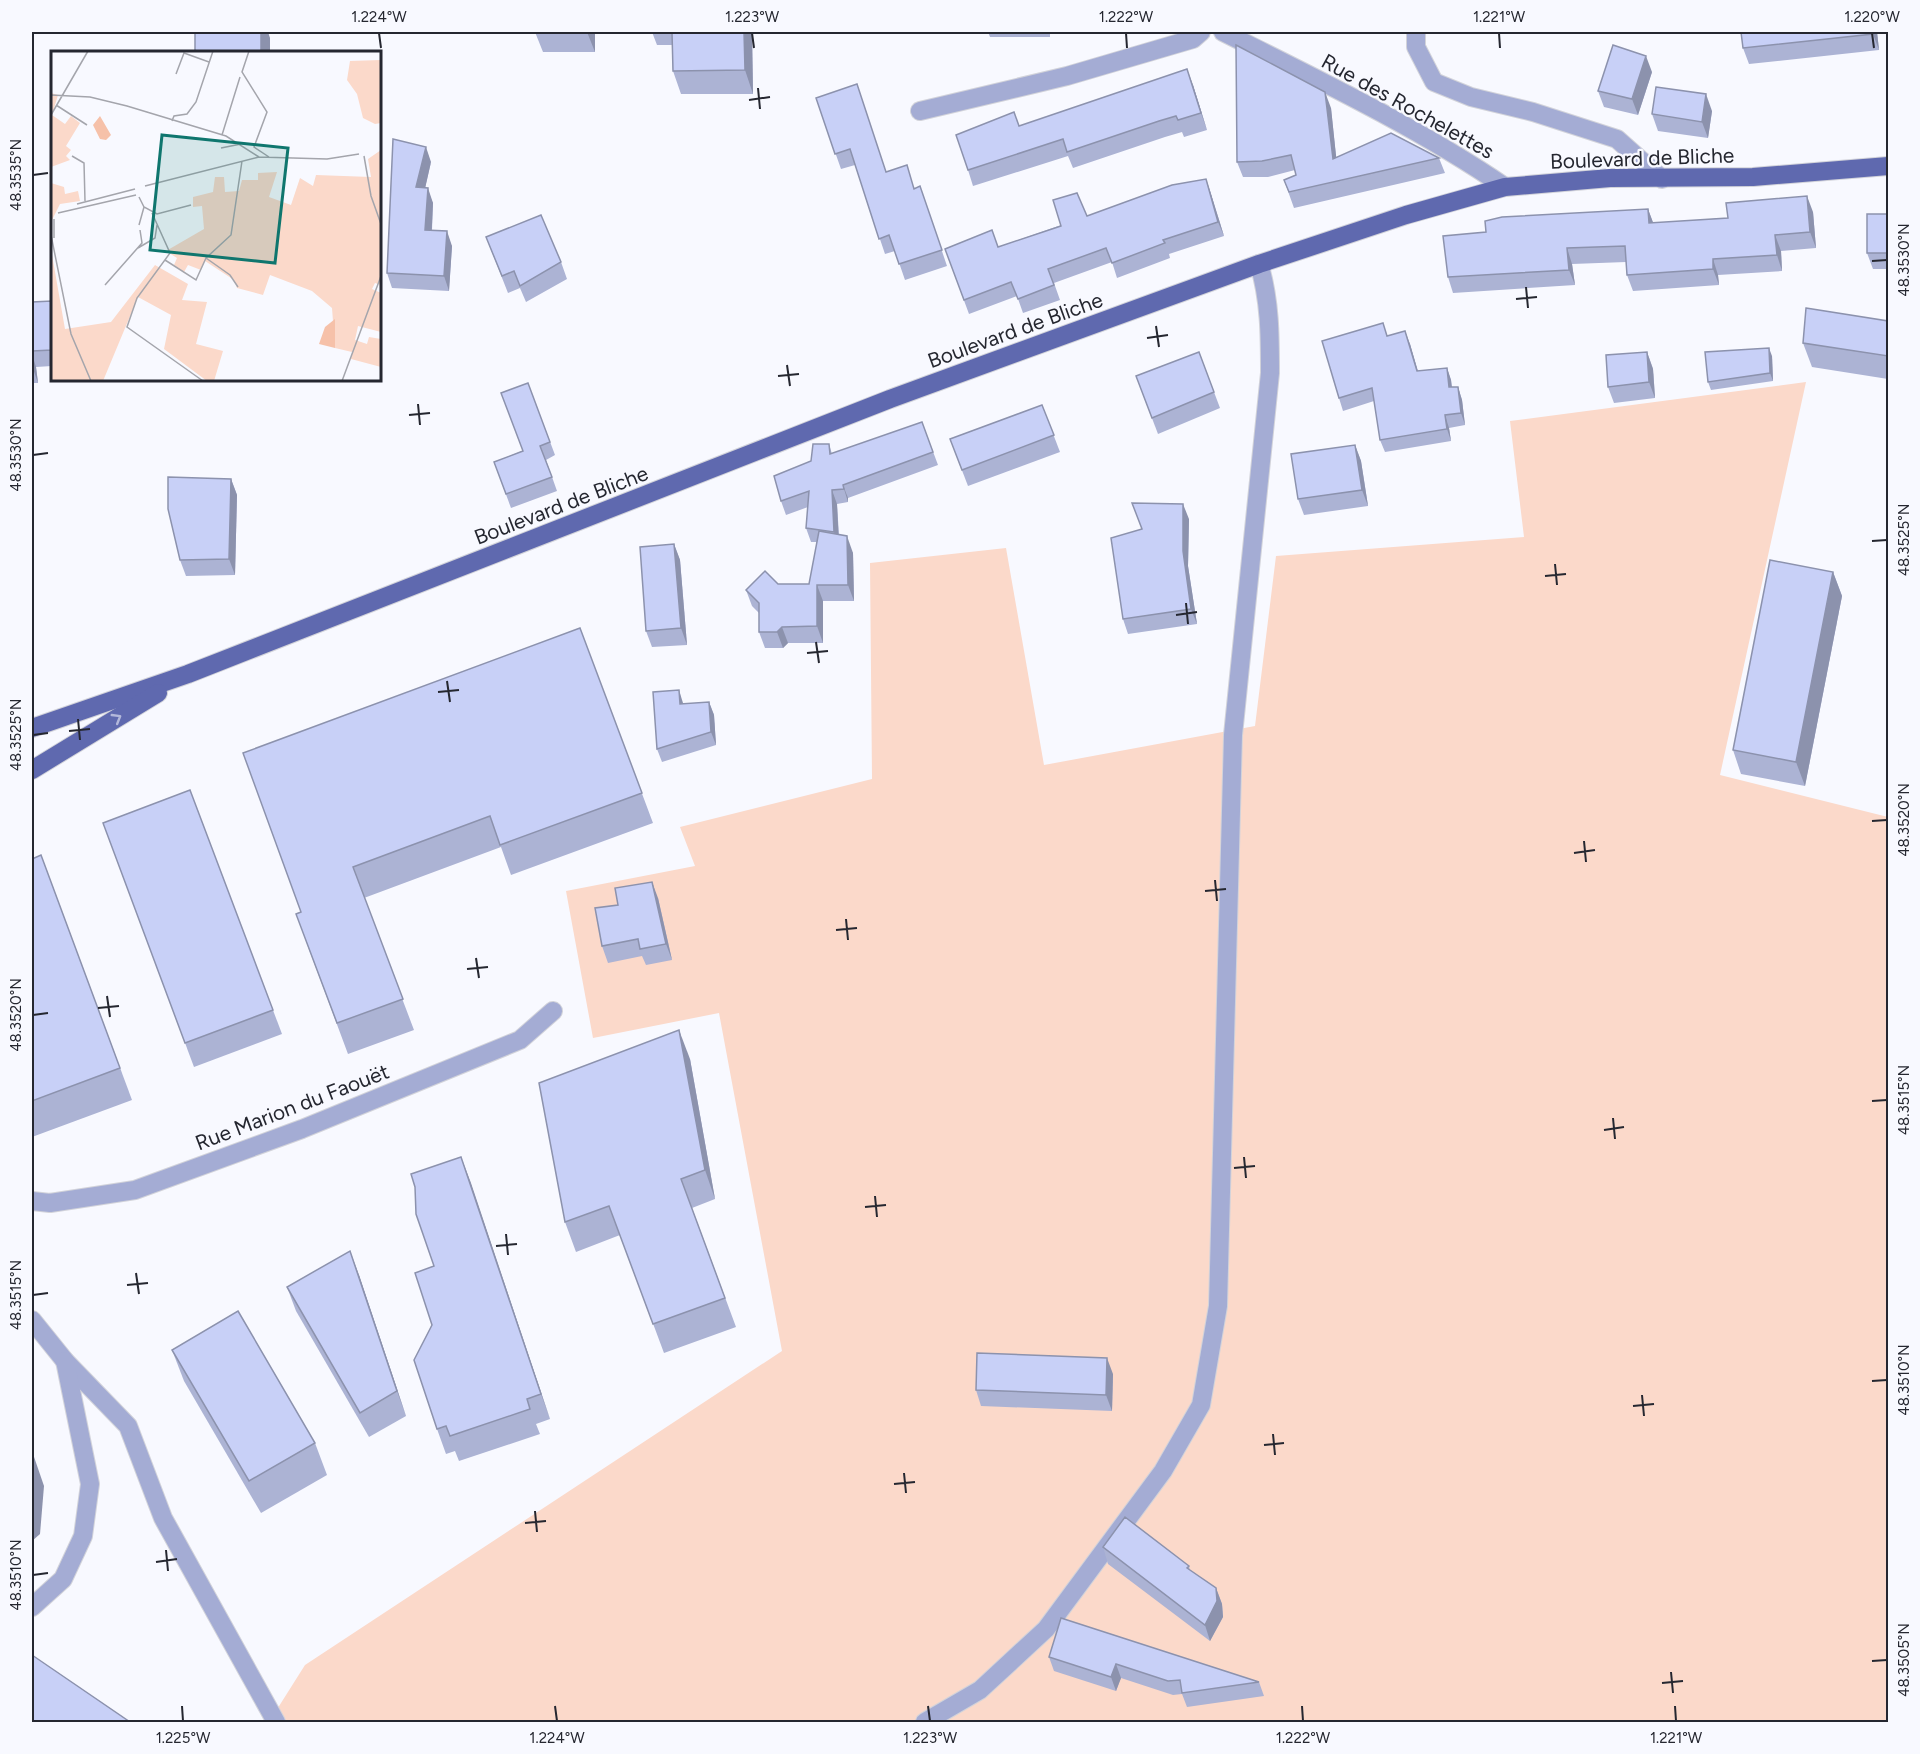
<svg xmlns="http://www.w3.org/2000/svg" width="1920" height="1754" font-family="Figtree,sans-serif">
<rect width="100%" height="100%" fill="#f8f9ff"/>
<polygon fill="#fbd9ca" points="1806,382 1720,775 1888,817 1888,1722 269,1722 305,1665 782,1351 719,1013 593,1038 566,891 695,866 680,827 872,779 870,563 1006,548 1044,765 1255,726 1276,556 1524,537 1510,421"/>
<g fill="none" stroke-linecap="round" stroke-linejoin="round">
<g stroke="#d2d3da" stroke-width="20">
<g id="minor">
<path d="M 1223,32 C 1317,79 1419,128 1505,187"/>
<polyline points="1416,32 1416,47 1434,82 1471,97 1533,112 1617,139 1662,179"/>
<polyline points="920,111 1067,76 1193,39 1201,32"/>
<polyline points="32,1201 50,1203 135,1190 302,1129 520,1040 553,1011"/>
<polyline points="32,1320 65,1361 128,1426 163,1518 276,1722"/>
<polyline points="32,1607 63,1579 83,1536 90,1484 65,1361"/>
<path d="M 925,1722 L 980,1690 L 1046,1629 L 1163,1471 L 1201,1405 L 1218,1306 L 1233,735 L 1270,373 C 1270,336 1270,300 1259,264"/>
</g>
</g>
<g stroke="#d2d3da" stroke-width="20">
<g id="major">
<polyline points="32,728 188,674 890,399 1259,264 1406,215 1505,187 1610,178 1753,177 1888,166"/>
<polyline points="32,770 158,693"/>
</g>
</g>
<use href="#minor" stroke="#a4acd4" stroke-width="18"/>
<use href="#major" stroke="#5f69af" stroke-width="18"/>
</g>
<g fill="#acb3d4">
<polygon points="535,32 595,32 595,52 543,52"/>
<polygon points="652,32 752,32 753,94 681,94 673,71 672,45 657,45"/>
<polygon points="988,32 1050,32 1050,37 990,37"/>
<polygon points="1741,32 1877,32 1879,50 1749,64 1743,48"/>
<polygon points="1652,72 1638,115 1604,107 1598,91"/>
<polygon points="1193,85 1207,130 1184,137 1182,132 1165,137 1073,168 1068,156 973,186 968,170 1014,112 1019,126"/>
<polygon points="816,98 887,172 915,188 920,186 947,266 905,280 895,251 885,254 855,165 841,169"/>
<polygon points="1331,108 1336,157 1439,158 1445,173 1294,208 1284,180 1296,175 1295,170 1268,177 1243,177 1237,162"/>
<polygon points="1712,111 1708,138 1658,131 1652,114"/>
<polygon points="431,162 425,188 433,203 432,230 452,246 449,291 392,288 387,273"/>
<polygon points="1206,179 1211,194 1224,236 1169,254 1170,258 1117,278 1112,262 1054,283 1060,300 1023,313 1017,296 969,314 945,249 998,247 1087,216"/>
<polygon points="1648,209 1653,223 1813,212 1816,248 1781,251 1782,271 1718,275 1719,285 1633,291 1627,275 1626,262 1572,264 1575,285 1453,293 1448,277 1486,232"/>
<polygon points="1888,214 1888,269 1873,269 1867,253"/>
<polygon points="486,237 561,262 567,279 526,302 520,288 508,293"/>
<polygon points="52,301 52,366 36,367 38,383 32,383 32,302"/>
<polygon points="1888,321 1888,379 1812,367 1803,343"/>
<polygon points="1388,336 1410,344 1418,371 1447,368 1451,380 1452,387 1458,387 1462,400 1465,425 1449,428 1451,441 1385,452 1380,440 1374,401 1343,411 1339,398"/>
<polygon points="1199,352 1220,408 1158,434 1136,376"/>
<polygon points="1647,352 1653,369 1655,398 1614,403 1608,387"/>
<polygon points="1772,356 1773,381 1711,390 1708,382"/>
<polygon points="528,383 555,455 546,460 557,491 511,508 494,462 522,451"/>
<polygon points="1042,405 1060,452 968,486 950,439"/>
<polygon points="922,422 938,465 848,498 848,502 837,504 839,535 853,553 854,601 823,601 823,643 788,643 783,648 765,648 759,632 759,613 752,606 746,590 778,584 809,584 817,542 811,542 806,528 808,507 786,515 781,501 811,461 829,444 832,454"/>
<polygon points="1355,445 1361,461 1368,506 1304,515 1298,499"/>
<polygon points="231,479 237,495 235,575 186,576 180,560"/>
<polygon points="1189,519 1188,566 1197,624 1128,634 1123,619 1142,529"/>
<polygon points="674,544 680,560 687,645 652,647 646,631"/>
<polygon points="1833,572 1842,596 1805,786 1741,774 1733,750"/>
<polygon points="580,628 653,823 511,875 501,847 364,898 414,1030 348,1054 307,944 301,912"/>
<polygon points="709,702 714,715 716,745 662,762 657,749 683,704"/>
<polygon points="190,790 282,1034 194,1067 103,823"/>
<polygon points="41,855 132,1100 32,1137 32,859"/>
<polygon points="658,898 672,960 646,965 642,956 608,963 602,946 618,905"/>
<polygon points="690,1059 715,1199 692,1208 736,1327 664,1353 620,1235 576,1252 565,1222"/>
<polygon points="461,1157 550,1419 536,1424 540,1434 459,1461 455,1451 446,1454 437,1429 432,1325 434,1266"/>
<polygon points="359,1275 406,1416 369,1437 296,1311 287,1287"/>
<polygon points="172,1350 315,1443 327,1475 261,1513 184,1381"/>
<polygon points="1113,1374 1112,1411 981,1406 976,1390"/>
<polygon points="1103,1547 1189,1566 1190,1571 1216,1588 1222,1604 1223,1617 1210,1641 1108,1564"/>
<polygon points="1061,1618 1259,1682 1264,1696 1187,1707 1182,1694 1173,1695 1121,1678 1116,1691 1054,1671 1049,1657"/>
</g>
<g fill="#8c92ad">
<polygon points="261,32 268,32 270,38 270,52 261,52"/>
<polygon points="587,32 595,32 595,52"/>
<polygon points="744,32 752,32 753,94 745,70"/>
<polygon points="1873,32 1877,32 1879,50 1873,34"/>
<polygon points="1646,56 1652,72 1638,115 1632,99"/>
<polygon points="1187,69 1193,85 1207,130 1201,113"/>
<polygon points="1325,92 1331,108 1338,174 1333,159"/>
<polygon points="1706,94 1712,111 1708,138 1702,122"/>
<polygon points="426,147 431,162 422,202 416,187"/>
<polygon points="1206,179 1211,194 1224,236 1218,222"/>
<polygon points="428,188 433,203 431,245 425,230"/>
<polygon points="1807,196 1813,212 1816,248 1810,232"/>
<polygon points="1648,209 1654,225 1649,223"/>
<polygon points="447,231 452,246 449,291 444,276"/>
<polygon points="1775,235 1781,251 1782,271 1777,255"/>
<polygon points="1567,248 1572,264 1575,285 1569,270"/>
<polygon points="1713,259 1718,275 1719,285 1713,269"/>
<polygon points="1405,331 1410,344 1421,383 1417,371"/>
<polygon points="1769,348 1772,356 1773,381 1770,373"/>
<polygon points="1647,352 1653,369 1655,398 1649,382"/>
<polygon points="32,354 36,367 38,383 32,366"/>
<polygon points="1447,368 1451,380 1453,400 1449,387"/>
<polygon points="1458,387 1462,400 1465,425 1461,413"/>
<polygon points="1445,415 1449,428 1451,441 1447,429"/>
<polygon points="1355,445 1361,461 1368,506 1362,490"/>
<polygon points="231,479 237,495 235,575 229,559"/>
<polygon points="843,485 848,498 848,502 844,489"/>
<polygon points="832,490 837,504 839,545 834,532"/>
<polygon points="1183,504 1189,519 1188,566 1197,624 1191,609 1183,551"/>
<polygon points="847,536 853,553 854,601 848,585"/>
<polygon points="674,544 680,560 687,645 681,628"/>
<polygon points="1833,572 1842,596 1805,786 1796,762"/>
<polygon points="817,585 823,601 823,643 817,626"/>
<polygon points="782,627 788,643 783,648 777,632"/>
<polygon points="679,690 683,703 684,717 680,704"/>
<polygon points="709,702 714,715 716,745 711,732"/>
<polygon points="652,882 658,898 672,960 666,944"/>
<polygon points="679,1030 690,1059 715,1199 705,1170"/>
<polygon points="461,1157 471,1183 550,1419 541,1394"/>
<polygon points="350,1251 359,1275 406,1416 397,1391"/>
<polygon points="1107,1358 1113,1374 1112,1411 1106,1395"/>
<polygon points="33,1454 44,1486 40,1534 32,1541 32,1465"/>
<polygon points="1216,1588 1222,1604 1223,1617 1210,1641 1205,1625"/>
<polygon points="1116,1664 1121,1678 1116,1691 1111,1677"/>
</g>
<g fill="#c8d0f7" stroke="#8c92ad" stroke-width="1.5">
<rect x="195" y="32" width="66" height="20"/>
<polygon points="672,32 744,32 745,70 673,71"/>
<polygon points="1741,32 1873,32 1873,34 1743,48"/>
<polygon points="1236,45 1325,92 1333,159 1391,133 1439,158 1289,192 1284,180 1296,175 1291,155 1262,161 1237,162"/>
<polygon points="1613,45 1646,56 1632,99 1598,91"/>
<polygon points="1187,69 1201,113 1178,120 1176,116 1159,121 1067,152 1063,139 968,170 956,135 1014,112 1019,126"/>
<polygon points="857,84 886,172 907,165 914,189 920,186 942,250 899,264 889,235 879,239 850,149 835,154 816,98"/>
<polygon points="1656,87 1706,94 1702,122 1652,114"/>
<polygon points="393,139 426,147 416,187 428,188 425,230 447,231 444,276 387,273"/>
<polygon points="1206,179 1218,222 1163,240 1165,243 1112,263 1106,248 1048,269 1054,285 1018,299 1011,282 964,300 945,249 992,230 998,247 1061,226 1053,200 1077,193 1087,216 1172,185"/>
<polygon points="1807,196 1810,232 1775,235 1777,255 1713,259 1713,269 1627,275 1625,246 1567,248 1569,270 1448,277 1443,236 1486,232 1485,221 1502,217 1648,209 1649,223 1728,218 1726,203"/>
<rect x="1867" y="214" width="21" height="39"/>
<polygon points="541,215 561,262 520,286 514,271 502,276 486,237"/>
<polygon points="52,301 52,350 32,351 32,302"/>
<polygon points="1806,308 1888,321 1888,356 1803,343"/>
<polygon points="1383,323 1387,336 1405,331 1417,371 1447,368 1449,387 1458,387 1461,413 1445,415 1447,429 1380,440 1372,388 1339,398 1322,341"/>
<polygon points="1769,348 1770,373 1708,382 1705,352"/>
<polygon points="1199,352 1214,392 1152,418 1136,376"/>
<polygon points="1647,352 1649,382 1608,387 1606,355"/>
<polygon points="528,383 550,442 540,446 552,477 506,494 494,462 523,451 501,393"/>
<polygon points="1042,405 1054,435 962,470 950,439"/>
<polygon points="922,422 933,452 843,485 844,489 832,490 834,532 806,528 809,491 781,501 774,476 811,461 813,444 829,444 830,454"/>
<polygon points="1355,445 1362,490 1298,499 1291,454"/>
<polygon points="168,477 231,479 229,559 180,560 168,509"/>
<polygon points="1132,503 1183,504 1183,551 1191,609 1123,619 1111,538 1142,529"/>
<polygon points="819,531 847,536 848,585 817,585 817,626 782,627 777,632 759,632 759,603 746,590 765,571 778,584 809,584"/>
<polygon points="674,544 681,628 646,631 640,547"/>
<polygon points="1770,560 1833,572 1796,762 1733,750"/>
<polygon points="580,628 642,793 500,845 490,816 353,867 403,999 337,1023 296,914 301,912 243,753"/>
<polygon points="679,690 680,704 709,702 711,732 657,749 653,692"/>
<polygon points="190,790 273,1010 185,1043 103,823"/>
<polygon points="41,855 120,1068 32,1101 32,859"/>
<polygon points="652,882 666,944 640,949 638,939 602,946 595,908 618,905 615,888"/>
<polygon points="679,1030 705,1170 681,1179 725,1298 653,1324 609,1206 565,1222 539,1083"/>
<polygon points="461,1157 541,1394 527,1399 530,1409 450,1436 446,1426 437,1429 414,1360 432,1325 415,1273 434,1266 416,1214 415,1187 411,1174"/>
<polygon points="350,1251 397,1391 360,1413 287,1287"/>
<polygon points="238,1311 315,1443 249,1481 172,1350"/>
<polygon points="977,1353 1107,1358 1106,1395 976,1390"/>
<polygon points="1125,1517 1189,1566 1187,1568 1216,1588 1217,1601 1205,1625 1103,1547"/>
<polygon points="1061,1618 1259,1682 1182,1693 1180,1680 1168,1681 1116,1664 1111,1677 1049,1657"/>
<polygon points="32,1655 130,1722 32,1722"/>
</g>
<defs><path id="oneway-chevron" d="M-2-3.5L2.5 0L-2 3.5" fill="none" stroke-width="1.6" stroke-linecap="round" stroke-linejoin="round" transform="scale(1.5)"/></defs>
<use stroke="#b3b8db" href="#oneway-chevron" transform="translate(117 718) rotate(-31)"/>
<path fill="none" stroke="#252730" stroke-width="2" d="M 379,33 L 381,48M 752,33 L 754,48M 1126,33 L 1127,48M 1499,33 L 1500,48M 1872,33 L 1874,48M 758,88 L 760,109M 749,100 L 770,97M 33,175 L 48,173M 1872,261 L 1887,260M 1526,287 L 1528,308M 1516,299 L 1537,297M 1156,326 L 1159,347M 1147,338 L 1168,335M 787,365 L 790,386M 778,376 L 799,374M 418,404 L 420,425M 409,415 L 430,413M 33,455 L 48,453M 1872,541 L 1887,540M 1555,564 L 1557,585M 1545,576 L 1566,574M 1186,603 L 1188,624M 1176,615 L 1197,612M 816,642 L 819,663M 807,653 L 828,651M 447,681 L 450,702M 438,692 L 459,690M 78,719 L 80,740M 69,731 L 90,729M 33,735 L 48,733M 1872,821 L 1887,820M 1584,841 L 1586,862M 1574,853 L 1595,850M 1215,880 L 1217,901M 1205,891 L 1226,889M 846,919 L 848,940M 836,930 L 857,928M 476,958 L 479,978M 467,969 L 488,967M 107,996 L 110,1017M 98,1008 L 119,1006M 33,1015 L 48,1013M 1872,1101 L 1887,1100M 1613,1118 L 1615,1139M 1604,1130 L 1624,1127M 1244,1157 L 1246,1178M 1234,1168 L 1255,1166M 875,1196 L 877,1217M 865,1207 L 886,1205M 506,1234 L 508,1255M 496,1246 L 517,1244M 136,1273 L 139,1294M 127,1285 L 148,1283M 33,1295 L 48,1293M 1872,1381 L 1887,1380M 1642,1395 L 1644,1416M 1633,1406 L 1654,1404M 1273,1434 L 1275,1455M 1264,1445 L 1284,1443M 904,1473 L 906,1493M 894,1484 L 915,1482M 535,1511 L 537,1532M 525,1523 L 546,1521M 166,1550 L 168,1571M 156,1562 L 177,1559M 33,1575 L 48,1573M 1872,1661 L 1887,1660M 1671,1672 L 1673,1693M 1662,1683 L 1683,1681M 182,1706 L 183,1721M 555,1706 L 557,1721M 928,1706 L 930,1721M 1302,1706 L 1303,1721M 1675,1706 L 1676,1721"/>
<g text-anchor="middle" dominant-baseline="central" stroke-width="4.5" stroke-linejoin="round" paint-order="stroke">
<g font-size="21" fill="#252730" stroke="#f8f9ff">
<text transform="translate(1408 106) rotate(29)">Rue des Rochelettes</text>
<text transform="translate(1642 158) rotate(-2)">Boulevard de Bliche</text>
<text transform="translate(1015 330) rotate(-20)">Boulevard de Bliche</text>
<text transform="translate(561 505) rotate(-21)">Boulevard de Bliche</text>
<text transform="translate(292 1107) rotate(-21)">Rue Marion du Faouët</text>
</g>
</g>
<g transform="translate(51 51)">
<rect width="330" height="330" fill="#f8f9ff"/>
<path d="M 330,9 L 330,72 L 324,73 L 312,67 L 306,43 L 296,29 L 299,10 ZM 0,42 L 7,44 L 1,64 L 14,73 L 20,65 L 29,72 L 15,95 L 20,99 L 15,105 L 19,109 L 0,116 ZM 330,99 L 330,234 L 324,232 L 321,238 L 330,242 L 330,281 L 307,275 L 304,289 L 316,293 L 318,286 L 330,288 L 330,316 L 300,308 L 301,301 L 284,297 L 281,257 L 261,240 L 219,224 L 212,244 L 186,237 L 183,229 L 154,210 L 150,219 L 137,214 L 133,221 L 123,214 L 126,207 L 115,200 L 153,178 L 151,155 L 142,156 L 142,146 L 162,141 L 164,126 L 173,126 L 174,141 L 188,140 L 191,129 L 207,129 L 207,122 L 226,121 L 218,146 L 240,154 L 249,127 L 262,135 L 265,124 L 320,126 L 317,108 ZM 0,132 L 13,136 L 14,143 L 27,140 L 29,150 L 9,153 L 0,171 ZM 0,198 L 14,278 L 60,271 L 104,214 L 137,233 L 131,249 L 156,251 L 145,293 L 172,300 L 163,330 L 156,330 L 113,298 L 120,264 L 87,246 L 52,330 L 0,330 Z" fill="#fbd9ca"/>
<path d="M 49,65 L 60,84 L 55,89 L 49,88 L 42,74 ZM 284,268 L 284,297 L 268,293 L 274,276 Z" fill="#f6c1a9"/>
<path fill="none" stroke="#a4a5ac" stroke-width="1.5" d="M 198,0 L 191,21 L 216,61 L 203,96 L 218,106M 125,23 L 133,2 L 158,11M 0,44 L 39,46 L 76,55 L 175,85 L 208,106M 5,54 L 36,74M 0,64 L 37,0M 121,70 L 123,65 L 136,63 L 145,51 L 162,0M 171,84 L 189,26M 170,97 L 190,93M 21,105 L 33,112 L 34,150M 313,105 L 320,145 L 330,173M 94,135 L 208,106 L 276,108 L 308,103M 88,146 L 93,156 L 106,163 L 140,154M 26,153 L 84,138M 7,162 L 85,144M 101,162 L 119,202 L 86,247 L 76,276 L 152,330M 88,174 L 93,156M 0,184 L 20,283 L 40,330M 3,187 L 3,168M 87,197 L 104,187 L 106,174M 114,209 L 145,229 L 155,207M 54,234 L 91,192 L 89,179M 187,236 L 179,224 L 155,207 L 180,184 L 191,110M 291,330 L 330,225"/>
<path fill="#0f766e" fill-opacity="0.15" stroke="#0f766e" stroke-width="3" d="M 111,84 L 237,97 L 224,212 L 99,199 Z"/>
<rect width="330" height="330" fill="none" stroke="#252730" stroke-width="3"/>
</g>
<rect width="1920" height="1754" fill="none" stroke="#f8f9ff" stroke-width="66"/>
<rect x="33" y="33" width="1854" height="1688" fill="none" stroke="#252730" stroke-width="2"/>
<g font-size="15" text-anchor="middle" fill="#252730">
<text x="379" y="22">1.224°W</text>
<text x="752" y="22">1.223°W</text>
<text x="1126" y="22">1.222°W</text>
<text x="1499" y="22">1.221°W</text>
<text x="1872" y="22">1.220°W</text>
<text transform="translate(16 175) rotate(-90)" y="5">48.3535°N</text>
<text transform="translate(1904 260) rotate(-90)" y="5">48.3530°N</text>
<text transform="translate(16 455) rotate(-90)" y="5">48.3530°N</text>
<text transform="translate(1904 540) rotate(-90)" y="5">48.3525°N</text>
<text transform="translate(16 735) rotate(-90)" y="5">48.3525°N</text>
<text transform="translate(1904 820) rotate(-90)" y="5">48.3520°N</text>
<text transform="translate(16 1015) rotate(-90)" y="5">48.3520°N</text>
<text transform="translate(1904 1100) rotate(-90)" y="5">48.3515°N</text>
<text transform="translate(16 1295) rotate(-90)" y="5">48.3515°N</text>
<text transform="translate(1904 1380) rotate(-90)" y="5">48.3510°N</text>
<text transform="translate(16 1575) rotate(-90)" y="5">48.3510°N</text>
<text transform="translate(1904 1660) rotate(-90)" y="5">48.3505°N</text>
<text x="183" y="1743">1.225°W</text>
<text x="557" y="1743">1.224°W</text>
<text x="930" y="1743">1.223°W</text>
<text x="1303" y="1743">1.222°W</text>
<text x="1676" y="1743">1.221°W</text>
</g>
</svg>
